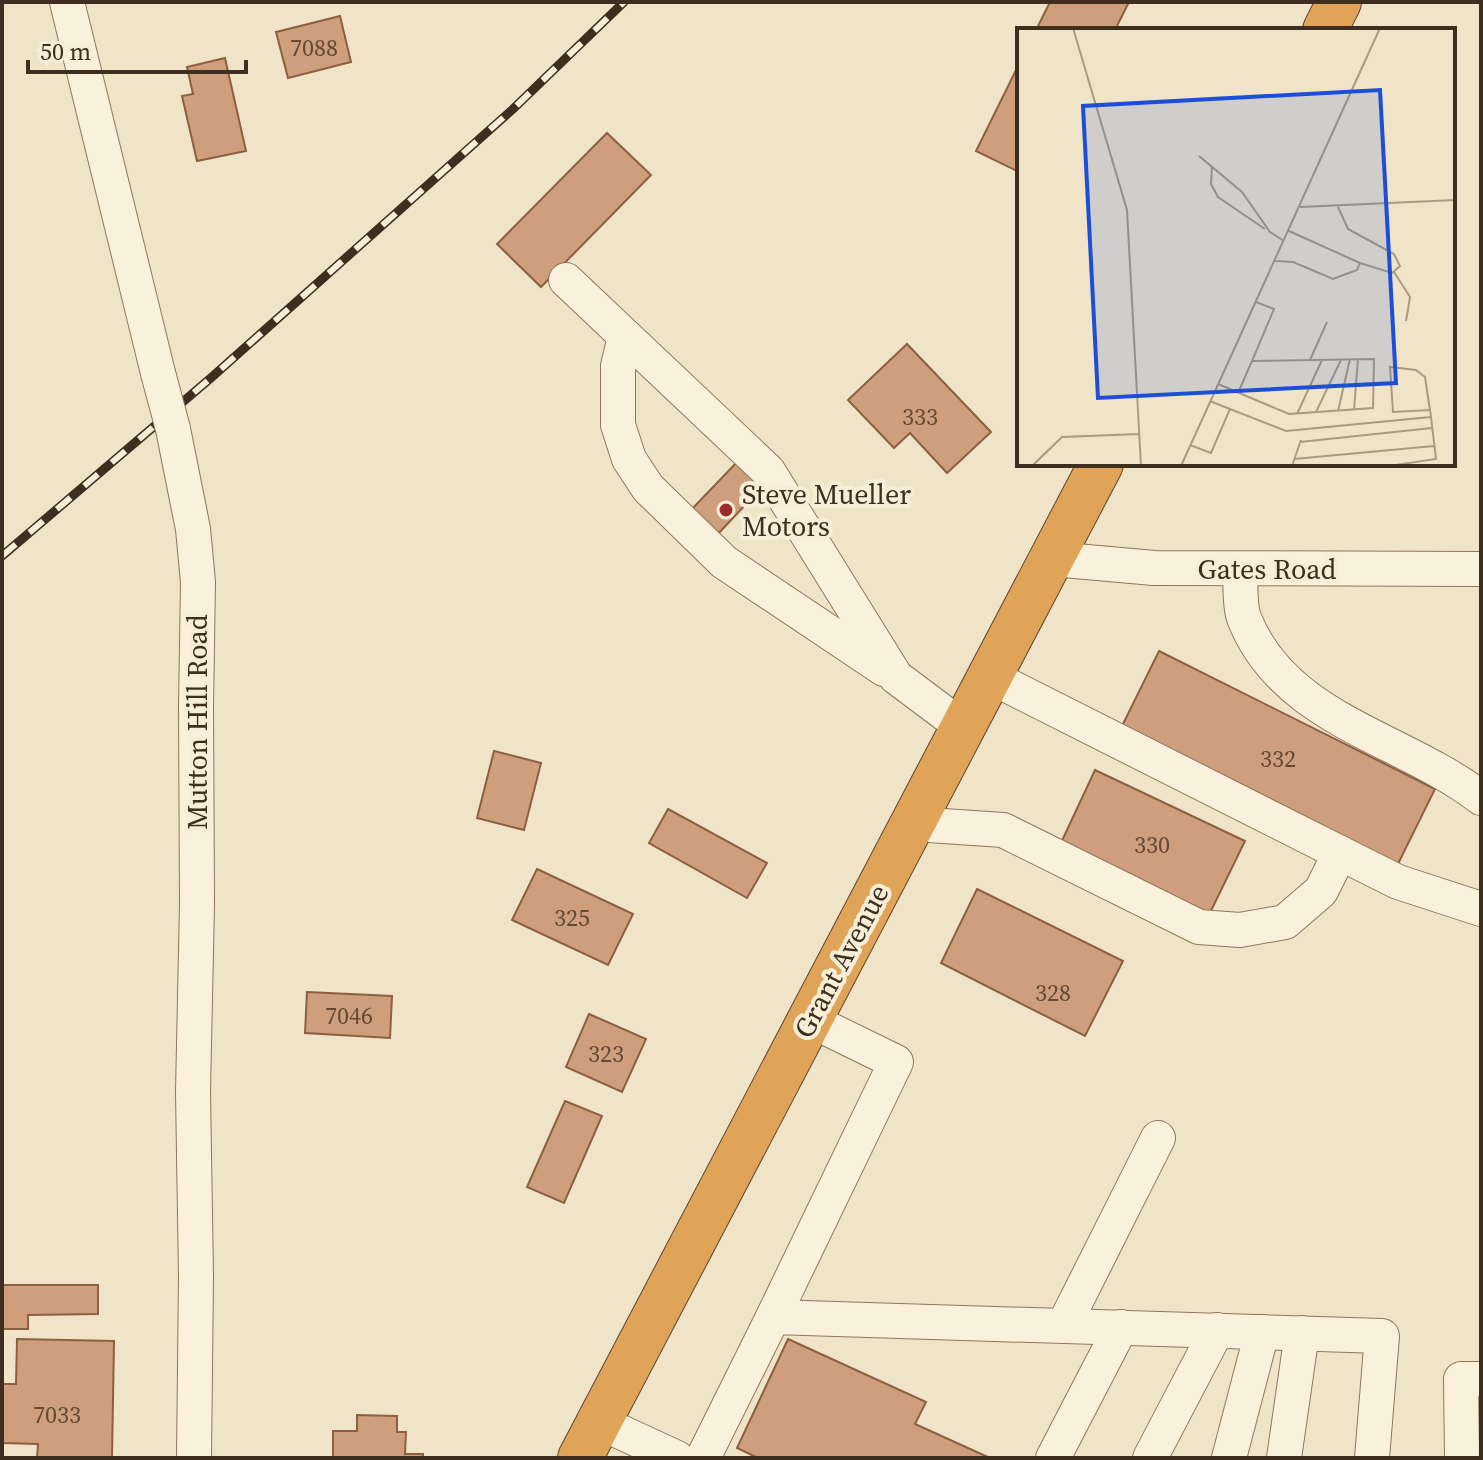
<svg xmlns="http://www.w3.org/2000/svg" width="1483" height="1460" font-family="'Source Serif 4',serif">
<rect width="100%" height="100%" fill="#f0e4c8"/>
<g fill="#cf9f7d" stroke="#8d5f41" stroke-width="2">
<polygon points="1050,2 1129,2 1115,30 1036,30"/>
<polygon points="340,16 351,62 288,78 276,32"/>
<polygon points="225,58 246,151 197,161 182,96 193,94 187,67"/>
<polygon points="1019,64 1019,172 976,151"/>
<polygon points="607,133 651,175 541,287 497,244"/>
<polygon points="907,344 991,432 947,473 910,433 894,448 848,400"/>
<polygon points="739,460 765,484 716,536 690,511"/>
<polygon points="1159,651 1435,789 1397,866 1121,728"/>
<polygon points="494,751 541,763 524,830 477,818"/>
<polygon points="1095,770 1245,841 1208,917 1059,847"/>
<polygon points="668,809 767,863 747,898 649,843"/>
<polygon points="537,869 633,914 608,965 512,920"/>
<polygon points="977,889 1123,961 1085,1036 941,963"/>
<polygon points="307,992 392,996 390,1038 305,1033"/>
<polygon points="589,1014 646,1039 622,1092 566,1067"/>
<polygon points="565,1101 602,1116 564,1203 527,1187"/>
<polygon points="2,1285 98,1285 98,1314 28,1315 28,1329 2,1329"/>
<polygon points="17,1339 114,1341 112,1458 37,1458 38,1444 2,1443 2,1384 16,1384"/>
<polygon points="788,1339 926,1402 915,1424 990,1458 758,1458 737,1448"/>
<polygon points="357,1415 397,1416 397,1432 406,1432 405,1454 423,1454 423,1458 333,1458 333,1431 357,1431"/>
</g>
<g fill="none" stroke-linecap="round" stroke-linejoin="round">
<g stroke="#8d765c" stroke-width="36">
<g id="minor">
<polyline points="67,2 158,373"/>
<polyline points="566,280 768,471 896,677 964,728"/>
<polyline points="625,336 618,366 618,425 629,459 648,488 724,562 884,669"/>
<polyline points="173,429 193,529 198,582 196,706 197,904 193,1092 196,1276 194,1458"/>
<polyline points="1053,559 1154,568 1481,569"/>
<path d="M 1240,569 C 1241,583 1239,604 1244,618 C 1284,720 1402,737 1481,798"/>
<polyline points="914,824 1003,830 1199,927 1240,930 1285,922 1321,891 1340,853 991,677"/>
<polyline points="1340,853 1398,882 1481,909"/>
<polyline points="773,1317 896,1062 810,1020"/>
<polyline points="1064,1325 1158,1138"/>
<polyline points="599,1422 677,1458"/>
<polyline points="703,1458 773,1317 1382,1336 1372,1458"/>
<polyline points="1053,1458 1121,1327"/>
<polyline points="1150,1458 1217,1330"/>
<polyline points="1229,1458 1262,1332"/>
<polyline points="1284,1458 1302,1333"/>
<polyline points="1462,1458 1461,1379 1481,1379"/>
</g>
</g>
<g stroke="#5b4430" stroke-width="46">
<g id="highway">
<polyline points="1325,30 1339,2"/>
<polyline points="580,1458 1101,464"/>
</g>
</g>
<use href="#minor" stroke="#faf1dc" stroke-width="34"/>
<use href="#highway" stroke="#e0a458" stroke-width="44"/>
<g stroke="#3d2e20" stroke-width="9">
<polyline id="rail" points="2,556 212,377 513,109 624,2"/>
</g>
<use href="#rail" stroke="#f7eed8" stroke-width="6" stroke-dasharray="18" stroke-linecap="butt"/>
<g stroke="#8d765c" stroke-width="36" stroke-linecap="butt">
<polyline id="minor-bridge" points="158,373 173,429"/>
</g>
<use href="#minor-bridge" stroke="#faf1dc" stroke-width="34"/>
</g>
<circle fill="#9e2a2b" stroke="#f7eed8" stroke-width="3" cx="726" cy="510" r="8"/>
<g text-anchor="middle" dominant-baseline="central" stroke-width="8" stroke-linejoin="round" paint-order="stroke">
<g font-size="24" fill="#624a37">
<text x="314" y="47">7088</text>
<text x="920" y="416">333</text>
<text x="1278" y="758">332</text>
<text x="1152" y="844">330</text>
<text x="572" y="917">325</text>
<text x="1053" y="992">328</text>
<text x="349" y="1015">7046</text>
<text x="606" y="1053">323</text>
<text x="57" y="1414">7033</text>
</g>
<g font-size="28" fill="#3d2e20" stroke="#f7eed8" text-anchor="start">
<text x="742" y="494">Steve Mueller<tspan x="742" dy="32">Motors</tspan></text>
</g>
<g font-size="28" fill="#3d2e20" stroke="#f7eed8">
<text x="1267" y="569">Gates Road</text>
<text transform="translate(197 722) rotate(-90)">Mutton Hill Road</text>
<text transform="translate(841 961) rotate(-62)">Grant Avenue</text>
</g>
</g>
<g transform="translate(1017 28)">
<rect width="438" height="438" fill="#f0e4c8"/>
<path fill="none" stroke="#a89b85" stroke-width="2" d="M 56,0 L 110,182 L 124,438M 182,128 L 225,164 L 253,204 L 267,213M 195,138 L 194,156 L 201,169 L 248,201M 283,179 L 438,172M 321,179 L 331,201 L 377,226 L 383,238 L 375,245 L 343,235M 258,233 L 276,234 L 316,251 L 340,242 L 343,235 L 272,203M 377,244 L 393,269 L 389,293M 293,332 L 310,294M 235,333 L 257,281 L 239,274M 201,356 L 272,386 L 356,380 L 357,331 L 235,333 L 221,365M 213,381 L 269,403 L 414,389M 337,382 L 341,331M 321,383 L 333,331M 299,384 L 324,332M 280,386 L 305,332M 283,414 L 415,400M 173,417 L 194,425 L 213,381 L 193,373M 277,431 L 417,418M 15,438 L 45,409 L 122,406M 164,438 L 363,0M 275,438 L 284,412M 372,438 L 419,431 L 414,389 L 408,349 L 399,342 L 373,339 L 376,384 L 413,382"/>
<path fill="#1d4ed8" fill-opacity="0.15" stroke="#1d4ed8" stroke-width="4" d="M 363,62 L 379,355 L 81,370 L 66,78 Z"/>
<rect width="438" height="438" fill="none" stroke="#3d2e20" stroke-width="4"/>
</g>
<rect width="1483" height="1460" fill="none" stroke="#3d2e20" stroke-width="8"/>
<path d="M28 60v12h218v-12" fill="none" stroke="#3d2e20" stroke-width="4"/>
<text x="40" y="60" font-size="24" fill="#3d2e20" stroke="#f7eed8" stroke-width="6" paint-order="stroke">50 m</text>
</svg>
